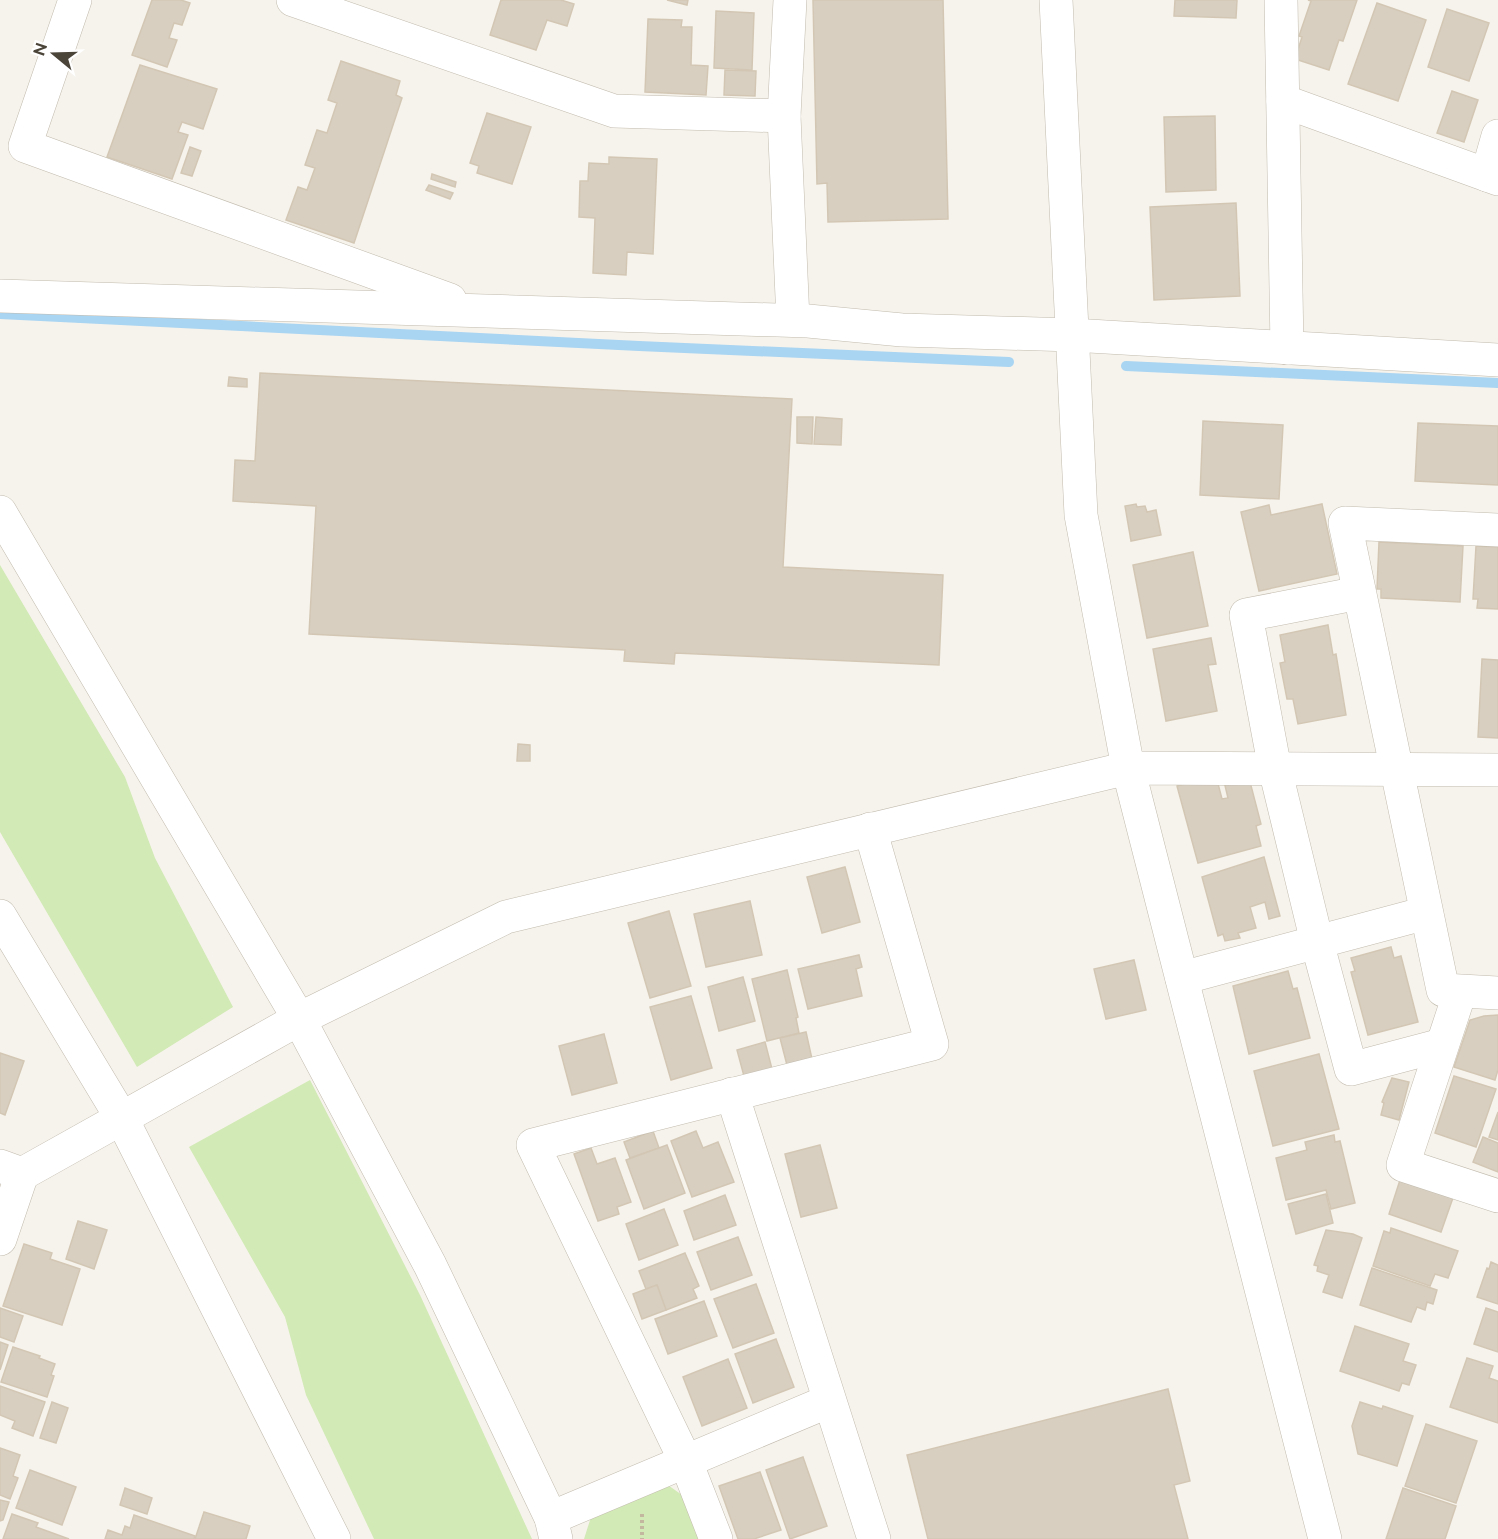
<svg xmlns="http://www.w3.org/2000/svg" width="1498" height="1539" font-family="Raleway,sans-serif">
<rect width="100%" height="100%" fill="#f6f3ec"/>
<g fill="#d2eab5">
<polygon points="0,565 125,777 155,858 233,1007 137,1067 0,832"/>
<polygon points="310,1080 420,1295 532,1539 374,1539 306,1395 285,1317 189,1147"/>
<polygon points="665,1483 682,1495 700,1539 584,1539 592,1514"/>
</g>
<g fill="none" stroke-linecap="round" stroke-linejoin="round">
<g stroke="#a9d4f2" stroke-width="10">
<polyline points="0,314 639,346 1009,362"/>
<polyline points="1126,366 1498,383"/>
</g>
</g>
<g fill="#d8cfc1" stroke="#d3c7b4" stroke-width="1.5">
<polygon points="152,0 181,0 190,3 182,25 174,23 169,38 177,40 167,67 132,55"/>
<polygon points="501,0 561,0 574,4 567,26 547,20 536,50 490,35"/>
<polygon points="667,0 688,0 687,5"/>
<polygon points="813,0 943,0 948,219 828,222 827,183 817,184"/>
<polygon points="1175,0 1237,0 1236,18 1174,16"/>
<polygon points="1308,0 1357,0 1343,41 1339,40 1329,70 1295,59 1302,37 1299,36 1311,1"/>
<polygon points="1377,3 1426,20 1398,101 1348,84"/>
<polygon points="1447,9 1489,23 1469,81 1428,67"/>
<polygon points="716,11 754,13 752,70 714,68"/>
<polygon points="648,19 682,20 681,27 692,27 691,65 708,66 706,95 645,92"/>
<polygon points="341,61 400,81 396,95 402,98 354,243 286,220 298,187 307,190 315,168 305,165 317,130 327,133 337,103 328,100"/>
<polygon points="140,65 217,89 203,129 182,122 178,132 188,135 172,179 107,157"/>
<polygon points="725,70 756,71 755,96 724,95"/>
<polygon points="1452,91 1478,100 1464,142 1437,133"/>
<polygon points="487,113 531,127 512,184 477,173 479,166 470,163"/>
<polygon points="1215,116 1216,190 1166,192 1164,117"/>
<polygon points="190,147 201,151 192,176 181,173"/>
<polygon points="609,157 657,159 653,254 627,252 626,275 593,273 595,218 579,217 580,181 588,181 589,163 609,164"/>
<polygon points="432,174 456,182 455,187 431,179"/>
<polygon points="429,185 453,193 450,199 426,190"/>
<polygon points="1236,203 1240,296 1154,300 1150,207"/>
<polygon points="260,373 792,399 783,567 943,575 939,665 675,653 674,664 624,661 625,650 309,634 316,506 233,501 235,460 255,461"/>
<polygon points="229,377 247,379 247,387 228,386"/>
<polygon points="797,417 813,417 812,444 797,443"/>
<polygon points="816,417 842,419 841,445 814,444"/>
<polygon points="1203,421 1283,425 1279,499 1200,495"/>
<polygon points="1418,423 1498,426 1498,485 1415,481"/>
<polygon points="1136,504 1137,507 1145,506 1147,512 1156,510 1161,535 1131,541 1125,506"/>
<polygon points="1322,504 1337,574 1259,591 1241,512 1269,505 1271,515"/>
<polygon points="1379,542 1463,546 1460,602 1381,598 1381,589 1377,589"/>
<polygon points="1476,546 1498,547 1498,609 1477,608 1478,599 1473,599"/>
<polygon points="1193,552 1208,626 1147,638 1133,565"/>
<polygon points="1328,625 1333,655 1336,654 1346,715 1298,724 1293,699 1287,699 1280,663 1285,662 1280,635"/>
<polygon points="1211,638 1216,664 1208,665 1217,711 1166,721 1153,649"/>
<polygon points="1482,659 1498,660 1498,738 1478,737"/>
<polygon points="518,744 530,745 530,761 517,761"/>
<polygon points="1216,776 1222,799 1228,798 1223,777 1249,778 1261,824 1256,826 1261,846 1198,863 1177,786"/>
<polygon points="1264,857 1280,916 1269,919 1265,902 1250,907 1256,928 1238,933 1240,938 1225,941 1223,934 1218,936 1202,877"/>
<polygon points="845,867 860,922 822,933 807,877"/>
<polygon points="750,901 762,955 706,967 694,914"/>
<polygon points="669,911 691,986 650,998 628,923"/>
<polygon points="1391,947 1394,958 1401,956 1418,1022 1368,1035 1351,972 1355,971 1351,958"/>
<polygon points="859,955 862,967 856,969 862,996 808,1009 798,969"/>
<polygon points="1134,960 1146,1010 1106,1019 1094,969"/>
<polygon points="787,970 798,1017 796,1018 799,1033 767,1041 752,979"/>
<polygon points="1288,971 1293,989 1297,988 1310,1038 1249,1054 1233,986"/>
<polygon points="743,977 755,1021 719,1031 708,987"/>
<polygon points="691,996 712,1068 671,1080 650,1007"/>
<polygon points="1498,1015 1498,1070 1495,1080 1454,1067 1470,1020 1484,1016"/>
<polygon points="806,1032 812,1059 787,1065 780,1038"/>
<polygon points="604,1034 617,1083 572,1095 559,1046"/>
<polygon points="765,1042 772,1069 744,1076 737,1050"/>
<polygon points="0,1053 24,1061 5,1115 0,1113"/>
<polygon points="1319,1054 1339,1129 1273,1146 1254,1071"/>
<polygon points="1454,1076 1496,1089 1476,1147 1435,1133"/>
<polygon points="1392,1078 1409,1082 1399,1120 1381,1115 1384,1103 1382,1102"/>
<polygon points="1498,1112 1498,1140 1489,1137"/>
<polygon points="653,1131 659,1148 630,1158 624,1142"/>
<polygon points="696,1131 703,1148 718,1142 734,1182 692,1197 671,1141"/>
<polygon points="1334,1135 1335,1142 1340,1141 1355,1203 1331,1209 1326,1190 1286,1200 1276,1158 1307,1150 1305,1142"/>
<polygon points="1483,1137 1498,1143 1498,1172 1473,1162"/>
<polygon points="667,1145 685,1193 644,1209 626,1160"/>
<polygon points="820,1145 837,1208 801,1217 785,1154"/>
<polygon points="591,1148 597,1164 615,1158 631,1202 617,1207 619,1214 598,1221 574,1154"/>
<polygon points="1401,1177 1454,1195 1441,1232 1389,1214"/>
<polygon points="1326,1194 1333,1223 1296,1234 1288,1204"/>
<polygon points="725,1195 736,1225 694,1240 684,1211"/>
<polygon points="664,1209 678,1245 639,1260 626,1224"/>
<polygon points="78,1221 107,1230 94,1269 66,1259"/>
<polygon points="1391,1228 1458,1251 1448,1278 1435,1274 1430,1286 1373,1266 1384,1231 1390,1233"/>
<polygon points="1326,1230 1353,1234 1362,1238 1342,1298 1323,1292 1329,1275 1317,1271 1318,1266 1314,1265"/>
<polygon points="738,1237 752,1275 711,1290 697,1252"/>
<polygon points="24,1244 52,1253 50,1259 80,1269 62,1325 3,1306"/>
<polygon points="685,1253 699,1286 693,1289 697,1298 666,1310 657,1285 646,1289 639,1271"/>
<polygon points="1491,1262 1498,1265 1498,1304 1477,1297 1487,1268 1489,1269"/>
<polygon points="1372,1268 1437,1290 1433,1304 1427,1302 1425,1310 1417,1307 1411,1322 1360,1305"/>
<polygon points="756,1284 774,1333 733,1348 714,1299"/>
<polygon points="657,1285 666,1310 642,1319 633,1294"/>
<polygon points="704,1301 717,1336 668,1354 655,1319"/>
<polygon points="0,1308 23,1316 14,1342 0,1337"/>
<polygon points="1486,1308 1498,1312 1498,1352 1474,1344"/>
<polygon points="1355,1326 1409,1344 1403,1361 1416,1365 1409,1385 1402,1383 1399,1391 1340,1371"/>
<polygon points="776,1339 794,1387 753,1403 735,1354"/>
<polygon points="0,1342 8,1345 0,1370"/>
<polygon points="13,1347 40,1356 39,1358 55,1364 51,1375 54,1376 47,1397 1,1382"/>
<polygon points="1467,1358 1493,1366 1489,1378 1498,1381 1498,1423 1450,1407"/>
<polygon points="728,1359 747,1408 702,1426 683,1377"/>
<polygon points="0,1386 45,1402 33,1436 12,1428 15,1421 0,1415"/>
<polygon points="1168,1389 1190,1481 1174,1485 1188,1539 928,1539 907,1455"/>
<polygon points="52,1402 68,1408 56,1443 40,1438"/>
<polygon points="1360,1402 1382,1409 1383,1406 1413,1416 1397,1466 1358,1454 1352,1426"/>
<polygon points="1426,1424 1477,1441 1456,1503 1405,1486"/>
<polygon points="0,1448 20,1455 13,1476 18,1478 10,1499 0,1495"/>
<polygon points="803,1457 827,1526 790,1539 766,1470"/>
<polygon points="30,1470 76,1487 62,1525 16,1508"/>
<polygon points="760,1472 781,1530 754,1539 738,1539 719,1486"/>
<polygon points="125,1488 152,1498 147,1514 120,1505"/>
<polygon points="1403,1488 1456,1506 1445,1539 1386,1539"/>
<polygon points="0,1500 9,1502 3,1520 0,1521"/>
<polygon points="204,1512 250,1526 246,1539 195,1539"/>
<polygon points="12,1514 38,1523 36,1527 69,1539 3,1539"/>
<polygon points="134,1515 195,1536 194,1539 105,1539 108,1530 122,1535 125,1526 130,1528"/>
</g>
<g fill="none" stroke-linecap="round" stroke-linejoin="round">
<g stroke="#c2bbae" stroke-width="34">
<g id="minor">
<polyline points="75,0 25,146 450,300"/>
<polyline points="293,0 614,111 784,116"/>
<polyline points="790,0 784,116 793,320"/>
<polyline points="1056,0 1081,515 1128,768 1325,1539"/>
<polyline points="1281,0 1287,348"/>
<polyline points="1283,101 1498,179"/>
<polyline points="1487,175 1498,136"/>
<polyline points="0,296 808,321 902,330 1072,335 1498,360"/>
<polyline points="0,512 299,1019 430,1265 551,1518 556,1539"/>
<polyline points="1498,530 1345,523 1443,990 1498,993"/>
<polyline points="1359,593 1246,615 1275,769 1317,942 1351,1069 1442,1045"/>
<polyline points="0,916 121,1117 334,1539"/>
<polyline points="1182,978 1426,913"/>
<polyline points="1460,992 1403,1165 1498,1196"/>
<polyline points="732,1094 874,1539"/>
<polyline points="0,1166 22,1174 299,1019 506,917 1128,768 1498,770"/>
<polyline points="0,1239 22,1174"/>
<polyline points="551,1518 829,1401"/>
<polyline points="716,1539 686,1462 533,1145 932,1044 870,829"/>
</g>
</g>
<polyline stroke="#c4b79f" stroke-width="4" stroke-dasharray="3 3" stroke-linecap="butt" points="642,1514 642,1539"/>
<use href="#minor" stroke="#fff" stroke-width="33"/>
</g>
<g transform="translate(54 54) rotate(289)" stroke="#ffffff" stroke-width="4.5" paint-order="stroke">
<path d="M0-4.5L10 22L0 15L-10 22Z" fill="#4b4439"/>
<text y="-9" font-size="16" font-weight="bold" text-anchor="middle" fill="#4b4439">N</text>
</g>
</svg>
